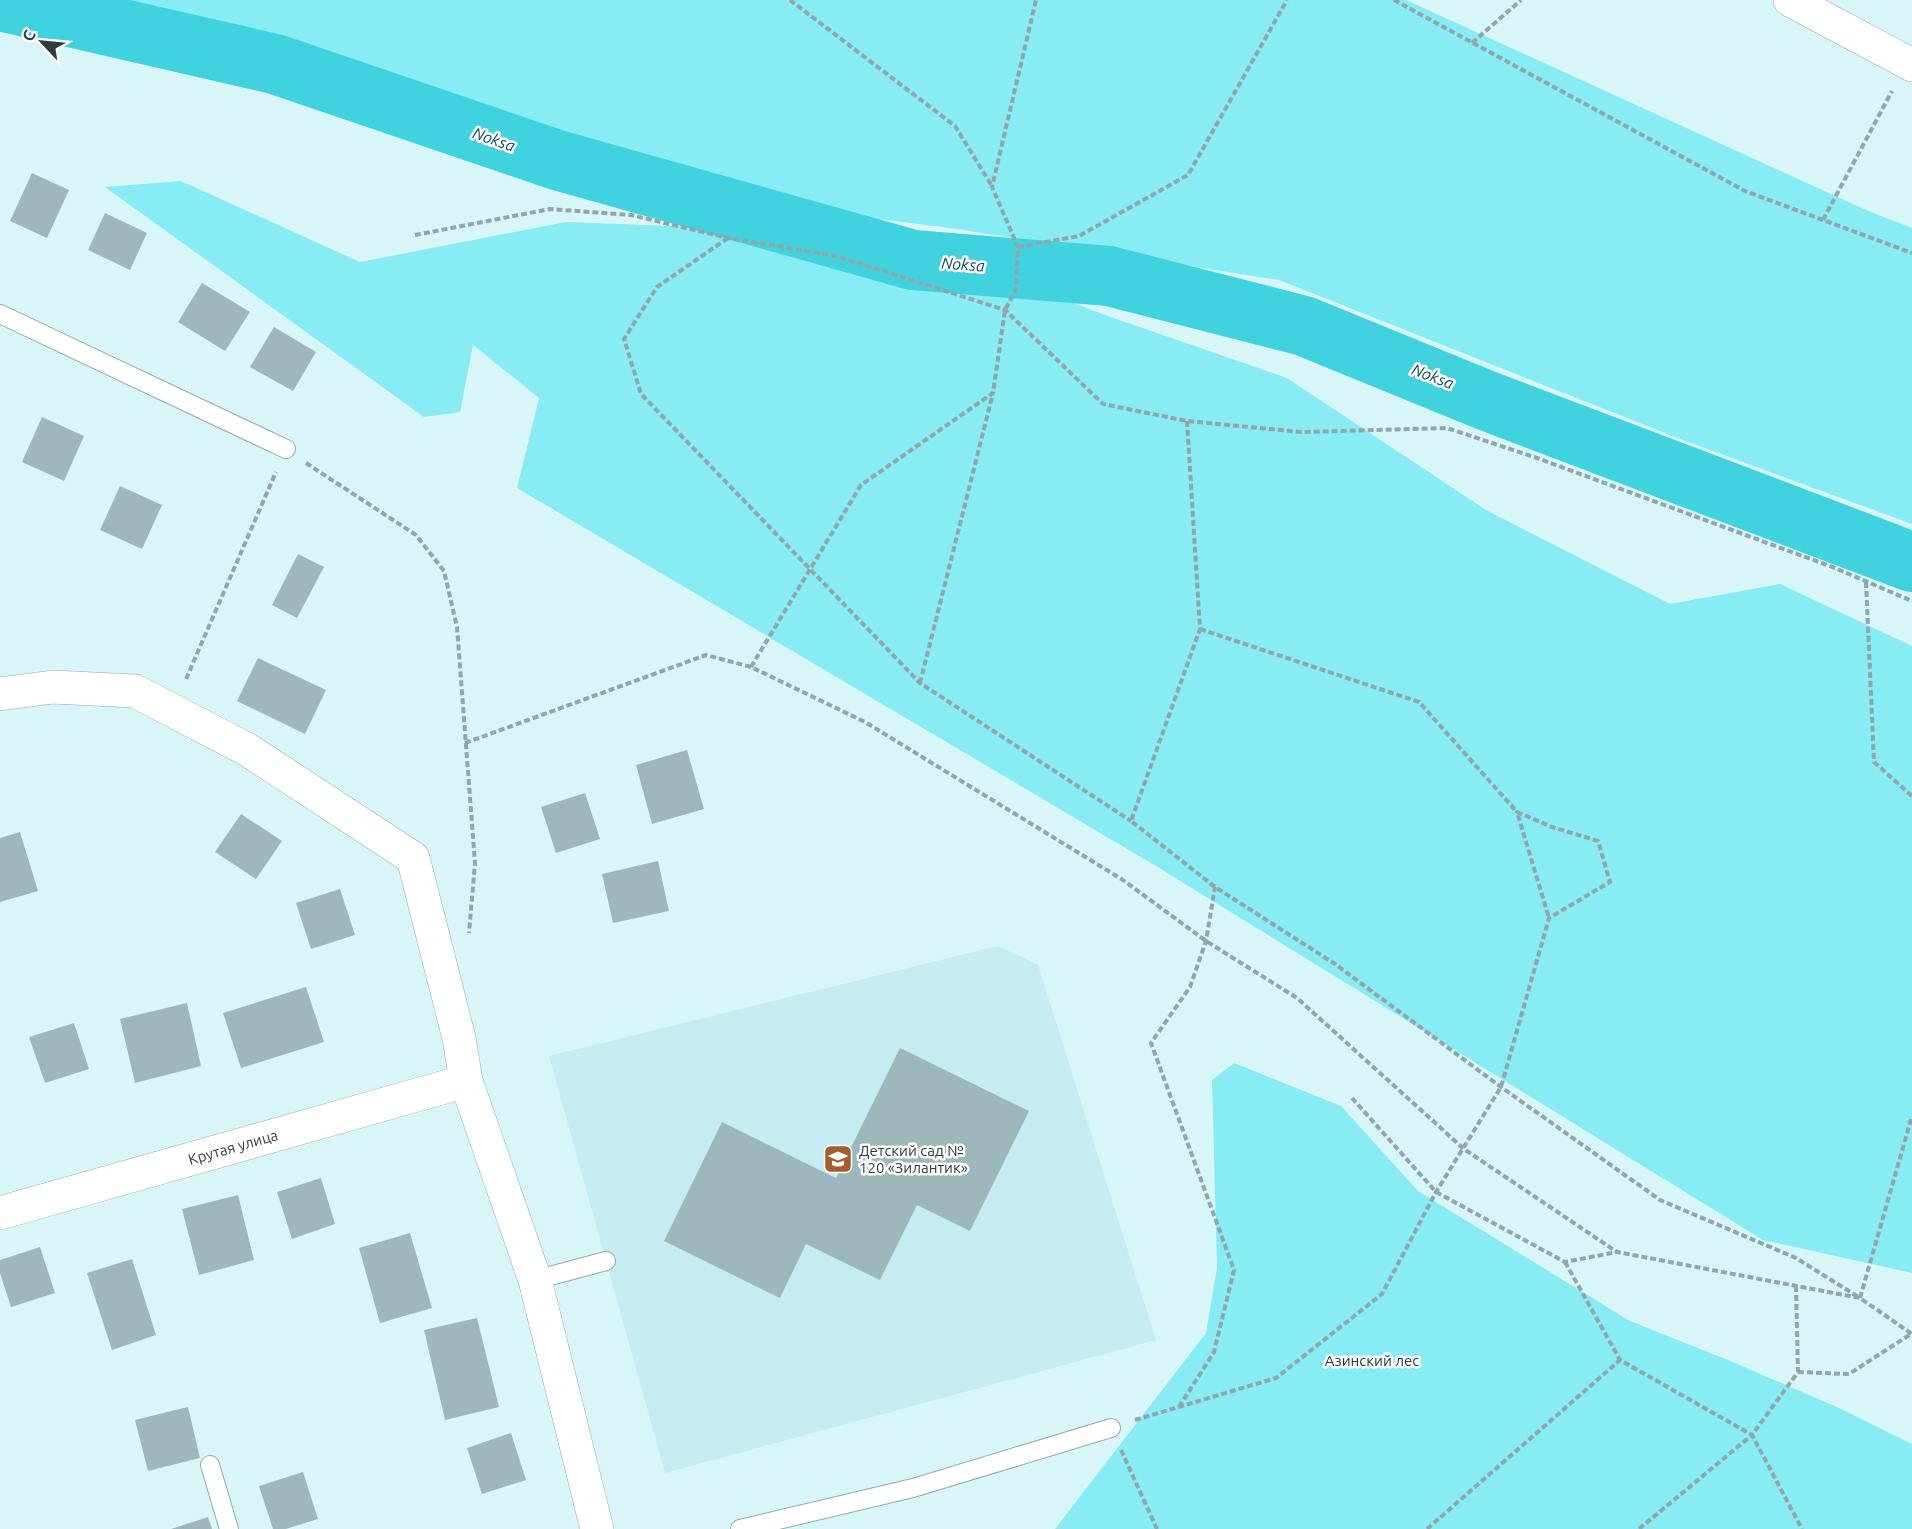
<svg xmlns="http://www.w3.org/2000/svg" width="1912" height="1529" font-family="Ubuntu,sans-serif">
<rect width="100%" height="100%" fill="#d8f6f8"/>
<polygon fill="#c5ecf0" points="998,946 1038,965 1156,1340 665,1473 549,1056"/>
<g fill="#88ecf5">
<polygon points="0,0 1406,0 1866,210 1912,228 1912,524 1680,439 1279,280 957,229 531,174 204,72 0,20"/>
<polygon points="181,181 360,262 566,222 826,232 970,263 1105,315 1287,378 1486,510 1670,604 1780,584 1912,646 1912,1273 1763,1240 1156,866 517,488 539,398 473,345 460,412 424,417 105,187"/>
<polygon points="1234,1063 1341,1106 1418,1191 1630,1321 1728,1360 1837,1407 1912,1444 1912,1529 1055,1529 1206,1333 1217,1268 1212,1080"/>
</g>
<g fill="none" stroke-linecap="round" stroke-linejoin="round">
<polyline stroke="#40d3df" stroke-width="60" points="0,1 275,64 557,160 913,260 1109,276 1304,326 1485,400 1912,562"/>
</g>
<g fill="#9cb8bb">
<polygon points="32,173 69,190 47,238 10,221"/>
<polygon points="105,213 147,233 130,270 88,250"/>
<polygon points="202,283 250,312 225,351 178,322"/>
<polygon points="274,327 316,352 293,391 250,367"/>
<polygon points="42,417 84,436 64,481 22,462"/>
<polygon points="120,486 162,505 142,549 100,530"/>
<polygon points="298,554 324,567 297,618 272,605"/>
<polygon points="258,658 326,690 305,734 237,701"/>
<polygon points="687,750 704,809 652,824 636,765"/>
<polygon points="585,793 600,839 556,853 541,807"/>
<polygon points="241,814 282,841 256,879 215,852"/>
<polygon points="20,832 38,891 0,902 0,838"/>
<polygon points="658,861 669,911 613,923 602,874"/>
<polygon points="340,889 355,935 311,949 296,903"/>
<polygon points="306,987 324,1042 241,1068 223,1013"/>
<polygon points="187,1003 201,1066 135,1083 120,1019"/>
<polygon points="74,1023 89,1069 45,1083 29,1037"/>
<polygon points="900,1048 1029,1111 970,1231 917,1205 880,1280 806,1244 780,1298 664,1241 722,1122 836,1178"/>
<polygon points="321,1178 335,1224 292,1239 277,1192"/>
<polygon points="238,1195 254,1260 199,1275 182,1209"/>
<polygon points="410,1233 432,1308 380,1323 359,1248"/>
<polygon points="40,1247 55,1293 11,1307 0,1273 0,1260"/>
<polygon points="132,1259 156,1335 112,1350 87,1273"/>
<polygon points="477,1318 499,1407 445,1420 424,1330"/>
<polygon points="188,1407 200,1458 148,1471 135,1420"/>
<polygon points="511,1433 526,1480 482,1494 467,1448"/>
<polygon points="303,1472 318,1519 286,1529 273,1529 259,1486"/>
<polygon points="208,1517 212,1529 171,1529"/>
</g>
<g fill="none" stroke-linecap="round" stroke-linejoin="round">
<g stroke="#90acaf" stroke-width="20">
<g id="lane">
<polyline points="0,314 286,449"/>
<polyline points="535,1280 606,1261"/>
<polyline points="210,1465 229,1529"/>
<polyline points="740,1529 913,1488 1111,1428"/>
</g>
</g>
<g stroke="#90acaf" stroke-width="34">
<g id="street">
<polyline points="1790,0 1912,65"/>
<polyline points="0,694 53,687 135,691 248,750 413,858 459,1038 466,1081 535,1280 597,1529"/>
<polyline points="0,1213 466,1081"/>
</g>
</g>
<g stroke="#90a6a8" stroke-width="4" stroke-dasharray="6 3" stroke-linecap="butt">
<polyline points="790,0 955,126 992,186"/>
<polyline points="1394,0 1745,191 1912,253"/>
<polyline points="1472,43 1521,0"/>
<polyline points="1823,220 1892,91"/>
<polyline points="415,235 550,209 631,215 728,238 836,256 1005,310 1103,404 1187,421 1301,432 1447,428 1537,458 1835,568 1912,601"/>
<polyline points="728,238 657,287 624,339 641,394 920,683 1131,821"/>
<polyline points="1018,247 1079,236 1188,175 1287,0"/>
<polyline points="1187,421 1200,629 1131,821 1215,887 1335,964 1501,1087 1660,1200 1796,1258 1860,1298 1912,1116"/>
<polyline points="306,463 416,535 444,571 457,627 475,863 469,933"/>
<polyline points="1866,582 1874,762 1912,796"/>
<polyline points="1200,629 1419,702 1517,812"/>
<polyline points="751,667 861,485 993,393 1005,310 1016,289 1018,247 992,187 1036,0"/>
<polyline points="186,679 276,472"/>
<polyline points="920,683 993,393"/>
<polyline points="465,743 706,655 751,667 865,722 1123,880 1206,941 1297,998 1464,1149 1617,1252 1860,1298 1912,1334"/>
<polyline points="1352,1098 1436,1192 1565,1262 1617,1252"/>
<polyline points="1565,1262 1620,1360 1752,1435 1639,1529"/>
<polyline points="1796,1286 1798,1372 1752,1435 1802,1529"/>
<polyline points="1798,1372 1849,1374 1911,1334"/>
<polyline points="1179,1407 1214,1352 1234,1270 1151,1043 1190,987 1206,941 1215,887"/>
<polyline points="1135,1420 1276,1378 1382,1294 1436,1192 1501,1087 1549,918 1610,882 1598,841 1552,827 1517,812 1549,918"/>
<polyline points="1121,1450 1157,1529"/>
<polyline points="1427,1529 1620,1360"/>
</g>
<use href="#lane" stroke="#fff" stroke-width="18"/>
<use href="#street" stroke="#fff" stroke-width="33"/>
</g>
<defs>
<g id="school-square" transform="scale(1.5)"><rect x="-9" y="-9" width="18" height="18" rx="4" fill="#a35f30" stroke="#fff"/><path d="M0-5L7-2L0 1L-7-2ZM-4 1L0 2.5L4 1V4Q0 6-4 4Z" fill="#fff"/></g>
</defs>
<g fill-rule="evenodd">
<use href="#school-square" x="838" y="1159"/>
</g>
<g text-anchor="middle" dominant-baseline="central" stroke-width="5" stroke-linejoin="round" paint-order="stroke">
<g font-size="15" fill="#303b3c" stroke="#fff">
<text transform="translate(233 1147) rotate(-16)">Крутая улица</text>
</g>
<g font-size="15" fill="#303b3c" stroke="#fff" text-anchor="start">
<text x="859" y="1150">Детский сад №<tspan x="859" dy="17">120 «Зилантик»</tspan></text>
</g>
<g font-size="15" fill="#21393b" stroke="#fff">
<text x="1372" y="1360">Азинский лес</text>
</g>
<g font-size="16" font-style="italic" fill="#0b4c51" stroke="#fff">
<text transform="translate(494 139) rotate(19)">Noksa</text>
<text transform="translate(963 264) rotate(4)">Noksa</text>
<text transform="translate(1433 376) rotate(21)">Noksa</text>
</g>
</g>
<g transform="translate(42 42) rotate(296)" stroke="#ffffff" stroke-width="4.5" paint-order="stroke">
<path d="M0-4.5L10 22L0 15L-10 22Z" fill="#303b3c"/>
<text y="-9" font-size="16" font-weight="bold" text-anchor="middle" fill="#303b3c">С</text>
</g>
</svg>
